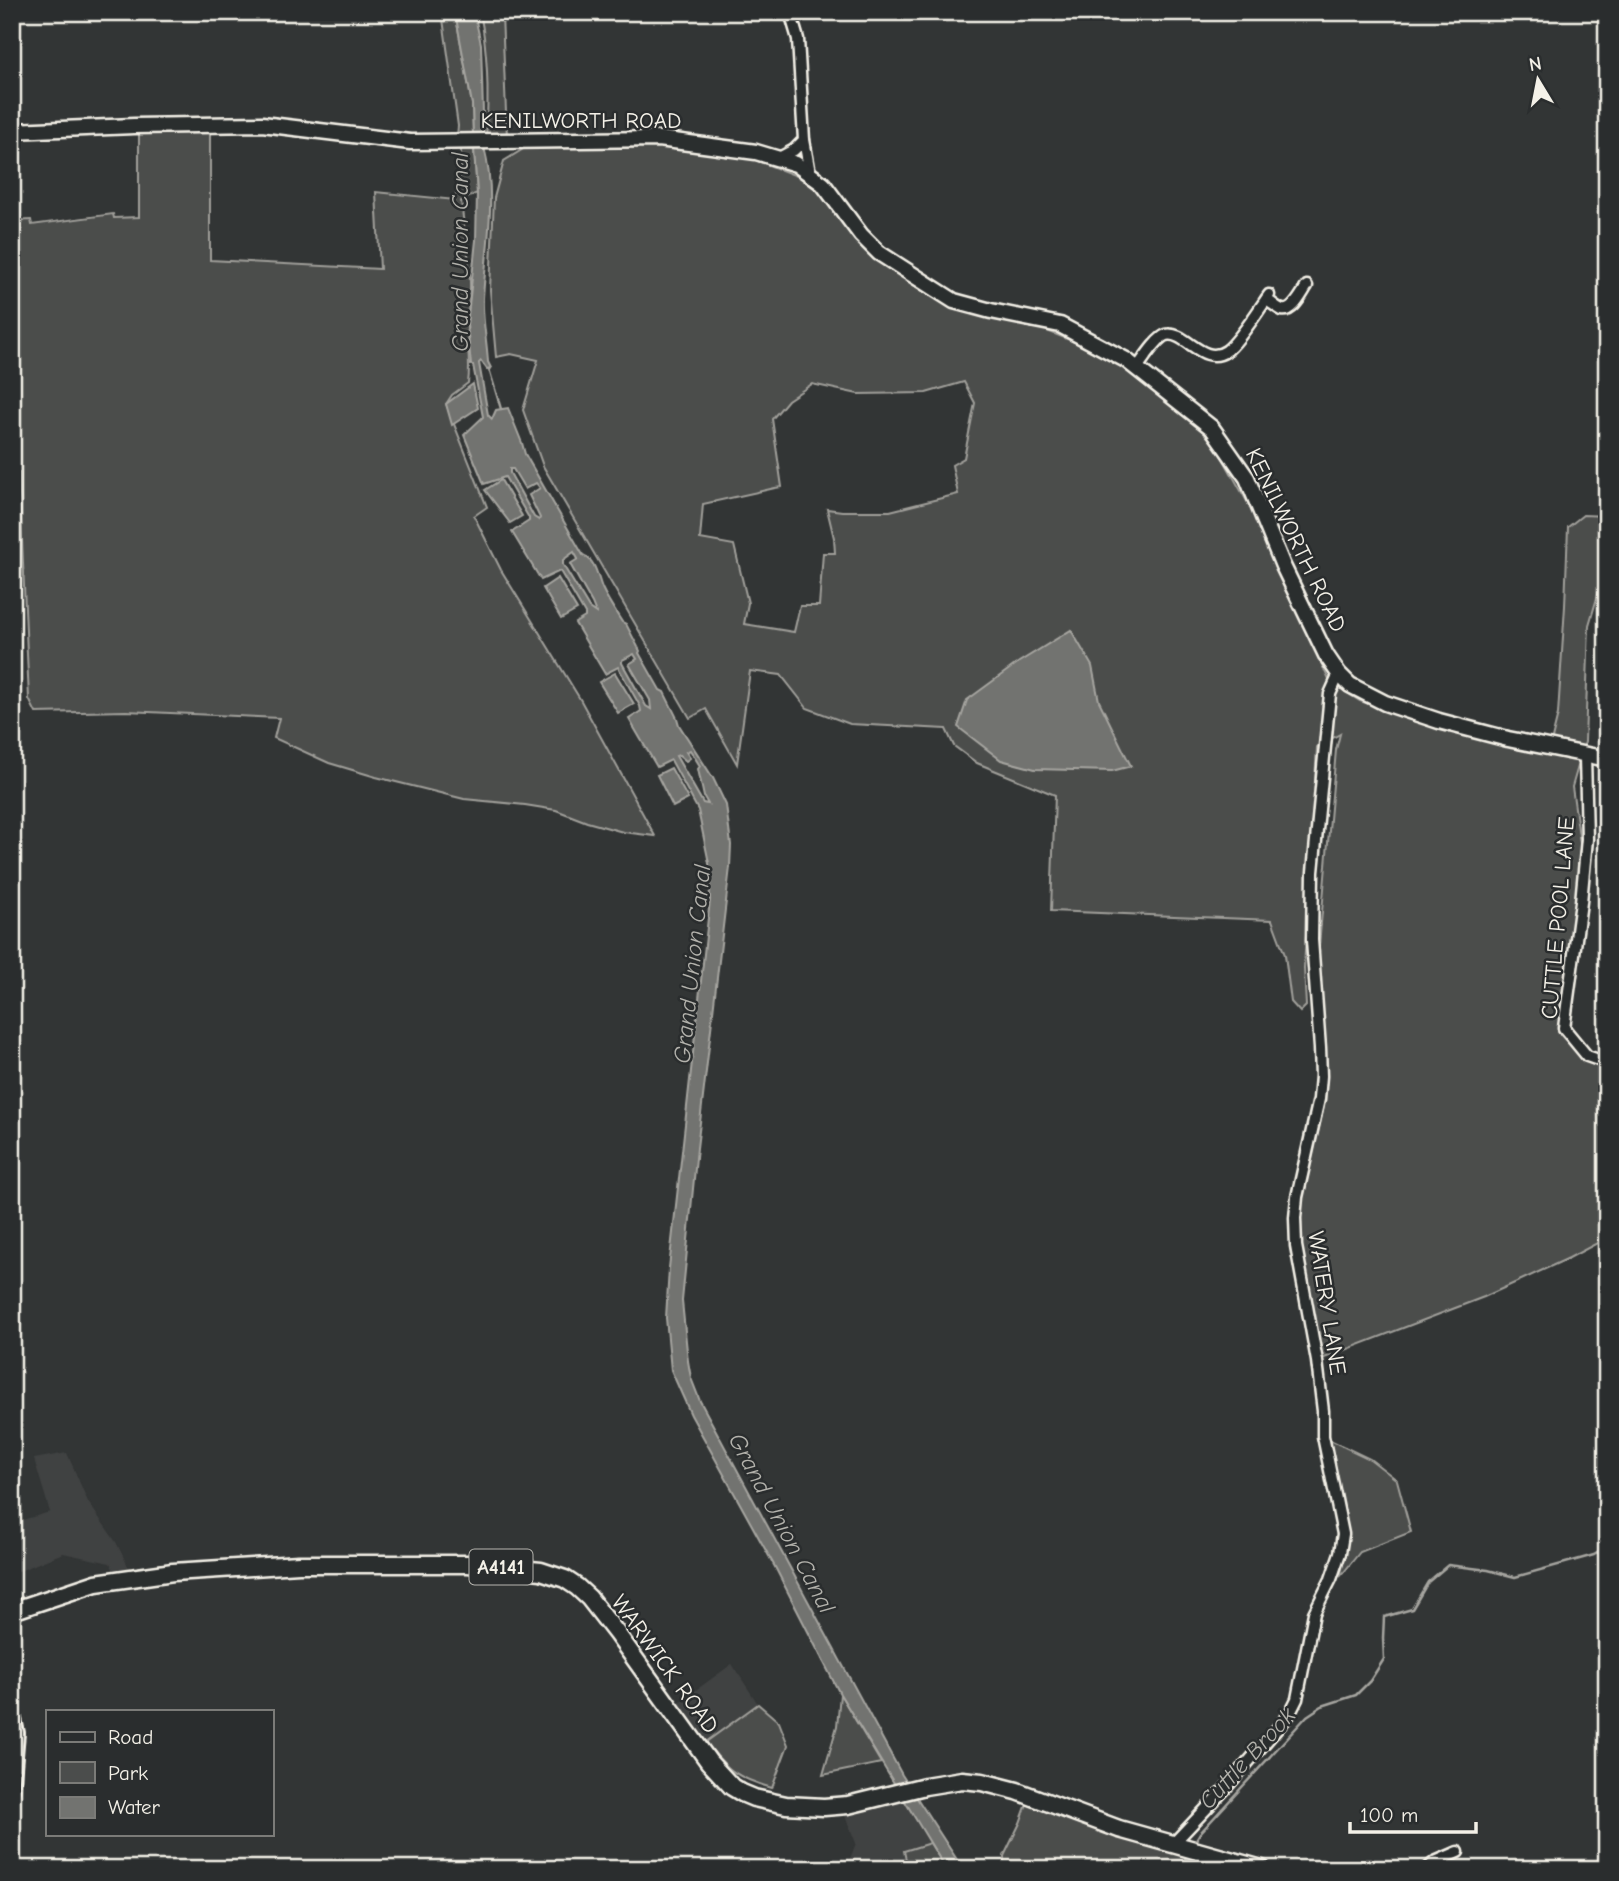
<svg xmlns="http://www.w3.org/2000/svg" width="1619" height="1881" font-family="'Comic Neue',sans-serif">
<rect width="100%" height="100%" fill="#323535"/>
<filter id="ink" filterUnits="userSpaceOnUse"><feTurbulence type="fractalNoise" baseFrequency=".0143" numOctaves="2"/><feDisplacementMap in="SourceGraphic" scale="14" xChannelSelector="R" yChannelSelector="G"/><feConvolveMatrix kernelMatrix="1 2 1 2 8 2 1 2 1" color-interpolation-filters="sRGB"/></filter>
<g filter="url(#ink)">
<g fill="#404242">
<polygon points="67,1453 88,1502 116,1542 129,1568 115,1573 110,1563 63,1553 12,1574 12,1523 50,1512 34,1459"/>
<polygon points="732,1664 758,1704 706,1742 678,1703"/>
<polygon points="905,1800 946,1869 846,1869 856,1843 843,1811 864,1810"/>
</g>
<g fill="#4b4d4c" stroke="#a09f9a" stroke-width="2" fill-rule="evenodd">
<polygon points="442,12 455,12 472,104 473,134 457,136 458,126"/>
<path d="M 480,12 L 506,12 L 502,14 L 507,137 L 486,137 C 489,96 488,53 480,12 Z"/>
<path d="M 139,130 L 210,131 L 210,260 L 380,269 L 376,192 L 455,200 L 461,172 L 461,149 L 474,150 L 477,193 L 461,201 C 464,231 471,259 470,289 C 470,302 467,315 467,328 C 467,348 471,362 468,383 L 452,395 L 446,404 L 487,507 L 474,516 L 501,570 L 580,699 L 655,836 L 623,832 L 587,822 L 556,810 L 525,805 L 464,799 L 376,777 L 329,763 L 274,738 L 279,718 L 126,711 L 36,713 L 29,699 L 19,473 L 12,475 L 12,221 L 31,220 L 32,225 L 113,214 L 114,218 L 139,217 Z"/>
<path d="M 651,146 L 750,158 L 810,181 L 838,216 L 876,258 L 927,294 L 977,315 L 1035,326 L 1107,355 L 1151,386 L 1196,424 L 1216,446 L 1263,530 L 1295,607 L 1330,682 L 1360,701 L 1513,748 L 1548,755 L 1558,714 L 1565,606 L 1568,527 L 1583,515 L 1607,516 L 1607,569 L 1605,571 L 1589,625 L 1585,742 L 1572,787 L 1581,850 L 1575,914 L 1558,1032 C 1573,1049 1586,1061 1607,1069 L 1607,1238 L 1569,1258 L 1484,1297 L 1322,1359 L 1305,1277 L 1301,1240 L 1300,1210 L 1324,1106 L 1325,1060 L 1318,958 L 1336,750 L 1340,734 L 1317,747 L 1304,968 L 1306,1006 L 1300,1012 L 1291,1002 L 1285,955 L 1272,920 L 1051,911 L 1055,795 L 977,763 L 954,746 L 946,729 L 850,724 L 807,708 L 781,675 L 750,671 L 737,764 L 706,709 L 690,718 L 543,466 L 523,410 L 538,360 L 511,354 L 496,357 L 490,290 L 494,198 L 504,161 L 525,148 ZM 964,382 L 975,403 L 964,458 L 952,465 L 958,494 L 890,511 L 842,511 L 827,509 L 834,538 L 835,553 L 823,553 L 819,606 L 800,606 L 794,632 L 744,624 L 748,603 L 734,545 L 700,539 L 703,504 L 775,488 L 782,487 L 772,419 L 788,400 L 812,384 L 858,394 L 926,393 Z"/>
<path d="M 1330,1440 L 1370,1459 L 1397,1480 L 1411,1532 L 1360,1552 L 1340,1577 C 1353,1532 1338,1485 1330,1440 Z"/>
<polygon points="840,1694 881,1763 823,1775 837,1726"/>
<path d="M 758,1704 L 779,1722 L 788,1745 L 772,1788 C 737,1778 728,1771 706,1742 Z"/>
<polygon points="1028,1801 1117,1836 1226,1869 1010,1869 1004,1865 1004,1856 1020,1823"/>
<polygon points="930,1843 946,1869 908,1869 904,1851"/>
</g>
<g fill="#727370" stroke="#a6a5a0" stroke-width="2" fill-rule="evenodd">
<path d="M 455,12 L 474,12 L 481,44 L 484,147 C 497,196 486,248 483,298 C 482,319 487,341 488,362 L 491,368 L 487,369 L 481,361 L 479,363 L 488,415 L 492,419 L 496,410 L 508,408 L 522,443 L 525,454 L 583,555 C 596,561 597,575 602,588 C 607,599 615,611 622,622 L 626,624 L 640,651 L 639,653 L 660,690 L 664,692 L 677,718 L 679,725 L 713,778 L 726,805 L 731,845 L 730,867 L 697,1148 L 682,1301 L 688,1361 L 691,1378 L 700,1401 L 902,1775 L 963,1869 L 946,1869 L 840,1694 L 775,1567 L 691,1415 L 671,1370 L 666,1318 L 669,1268 L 710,900 L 709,863 L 698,810 L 671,760 L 657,767 L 629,719 L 641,711 L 640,706 L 618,667 L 605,674 L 575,623 L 585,617 L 585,614 L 560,571 L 541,580 L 512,532 L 529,521 L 529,518 L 505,477 L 484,484 L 464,435 L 483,417 L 473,365 L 471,365 L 467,325 L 476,240 L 477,193 L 473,134 L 472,104 ZM 510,469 L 513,469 L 525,489 L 536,483 L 540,488 L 529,495 L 540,518 L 539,520 L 534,517 L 510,473 ZM 574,552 L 578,559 L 570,564 L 592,603 L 596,613 L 589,608 L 563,565 L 563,560 ZM 634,654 L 637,659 L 629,664 L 650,700 L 651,709 L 646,706 L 622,663 L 622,660 ZM 690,750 L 700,766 L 698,769 L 704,797 L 708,804 L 703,803 L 676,756 L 679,755 L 686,761 L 690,758 L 686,752 Z"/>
<polygon points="473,384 478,408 452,425 446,404"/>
<polygon points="501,480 522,516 510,523 485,490"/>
<polygon points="558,578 577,610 561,619 543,588"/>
<polygon points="1071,630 1092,666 1099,701 1131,766 1112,771 1035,769 1001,760 958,727 967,700 1019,662"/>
<polygon points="615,673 634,704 618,713 599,682"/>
<polygon points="671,768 688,799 673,807 657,775"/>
</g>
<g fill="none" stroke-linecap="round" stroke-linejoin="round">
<g stroke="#a6a5a0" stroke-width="2.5">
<polyline points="489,369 501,409"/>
<polyline points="1193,1845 1200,1833 1307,1716 1322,1706 1356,1695 1370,1681 1384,1659 1383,1638 1384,1617 1412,1609 1428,1582 1448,1565 1488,1570 1515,1577 1594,1555 1607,1547"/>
<polyline points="1179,1869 1188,1854"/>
</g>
<g stroke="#f4f1e8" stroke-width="15">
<g id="minor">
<polyline points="804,140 810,173"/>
<polyline points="779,158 794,150 804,140 798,39 790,12"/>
<path d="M 1266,300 C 1271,302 1277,308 1282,310 C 1293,313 1302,293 1307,286"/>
<path d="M 1137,368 C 1143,360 1157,338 1166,335 C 1185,330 1203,367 1226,351 C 1238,343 1260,308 1269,295"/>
<polyline points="1585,756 1587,839 1581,902 1564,1028 1587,1056 1607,1063"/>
<polyline points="1172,1845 1224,1790 1289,1715 1297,1699 1314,1613 1331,1579 1340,1553 1343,1534 1323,1436 1323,1411 1317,1361 1296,1246 1295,1218 1297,1197 1319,1099 1321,1076 1320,1048 1312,940 1313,872 1330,694 1339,674"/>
<polyline points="1427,1869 1435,1862 1458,1852"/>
</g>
</g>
<g stroke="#f4f1e8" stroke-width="18">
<polyline id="tertiary" points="12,1710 17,1733 12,1791"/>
</g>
<g stroke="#f4f1e8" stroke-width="19">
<polyline id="secondary" points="12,131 134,126 262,124 410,142 659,139 756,152 796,164 823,184 861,235 879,253 932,287 954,301 991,311 1060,325 1126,360 1212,428 1247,478 1283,566 1326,655 1339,674 1350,685 1385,703 1439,721 1508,739 1607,759"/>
</g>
<g stroke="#f4f1e8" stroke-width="21">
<polyline id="primary" points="12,1611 96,1583 173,1572 299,1564 468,1564 541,1571 565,1579 577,1587 589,1598 617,1634 709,1762 732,1787 742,1793 754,1798 786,1805 824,1807 848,1805 925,1786 962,1780 982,1782 1017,1791 1119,1829 1262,1869"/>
</g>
<use href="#minor" stroke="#2a2d2e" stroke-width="10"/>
<use href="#tertiary" stroke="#2a2d2e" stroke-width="12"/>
<use href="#secondary" stroke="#2a2d2e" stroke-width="14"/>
<use href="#primary" stroke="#2a2d2e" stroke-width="16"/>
</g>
</g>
<g text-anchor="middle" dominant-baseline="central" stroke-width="5" stroke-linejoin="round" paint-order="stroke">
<rect fill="#2a2d2e" stroke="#b7b6b0" stroke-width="2" x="469.5" y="1549.5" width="63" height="35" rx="5"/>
<g font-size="21" font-weight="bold" fill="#f4f1e8">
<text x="501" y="1567">A4141</text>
</g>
<g font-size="23" fill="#f4f1e8" stroke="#2a2d2e">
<text x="581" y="120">KENILWORTH ROAD</text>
<text transform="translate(1296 540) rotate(64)">KENILWORTH ROAD</text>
<text transform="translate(1558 918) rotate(-85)">CUTTLE POOL LANE</text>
<text transform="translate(1327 1303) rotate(81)">WATERY LANE</text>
<text transform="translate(665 1664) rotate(54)">WARWICK ROAD</text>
</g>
<g font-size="24" font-style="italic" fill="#b3b2ac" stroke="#2a2d2e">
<text transform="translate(460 252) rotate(-90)">Grand Union Canal</text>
<text transform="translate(692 964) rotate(-84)">Grand Union Canal</text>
<text transform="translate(782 1523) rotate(62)">Grand Union Canal</text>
<text transform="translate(1247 1758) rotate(-47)">Cuttle Brook</text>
</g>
</g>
<rect width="1619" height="1881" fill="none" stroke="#2a2d2e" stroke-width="42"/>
<rect x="21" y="21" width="1577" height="1839" fill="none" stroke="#f4f1e8" stroke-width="2.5" filter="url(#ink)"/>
<rect x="46" y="1710" width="228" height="126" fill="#2a2d2e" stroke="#7b7b78" stroke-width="2"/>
<rect x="60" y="1732" width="35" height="10" fill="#2a2d2e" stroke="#7b7b78" stroke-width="2"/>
<text x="108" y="1744" font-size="21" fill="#f4f1e8">Road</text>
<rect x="60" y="1762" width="35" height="21" fill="#4b4d4c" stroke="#7b7b78" stroke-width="2"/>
<text x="108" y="1780" font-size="21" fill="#f4f1e8">Park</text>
<rect x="60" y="1797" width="35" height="21" fill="#727370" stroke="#7b7b78" stroke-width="2"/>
<text x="108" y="1814" font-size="21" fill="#f4f1e8">Water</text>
<g transform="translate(1538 80) rotate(350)" stroke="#2a2d2e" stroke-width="5" paint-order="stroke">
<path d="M0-5L12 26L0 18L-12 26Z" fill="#f4f1e8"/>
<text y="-10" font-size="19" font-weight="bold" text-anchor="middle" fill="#f4f1e8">N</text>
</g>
<path d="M1350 1822v10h126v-10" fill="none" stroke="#f4f1e8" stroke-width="3.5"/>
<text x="1360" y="1822" font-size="21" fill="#f4f1e8" stroke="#2a2d2e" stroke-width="5" paint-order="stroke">100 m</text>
</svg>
